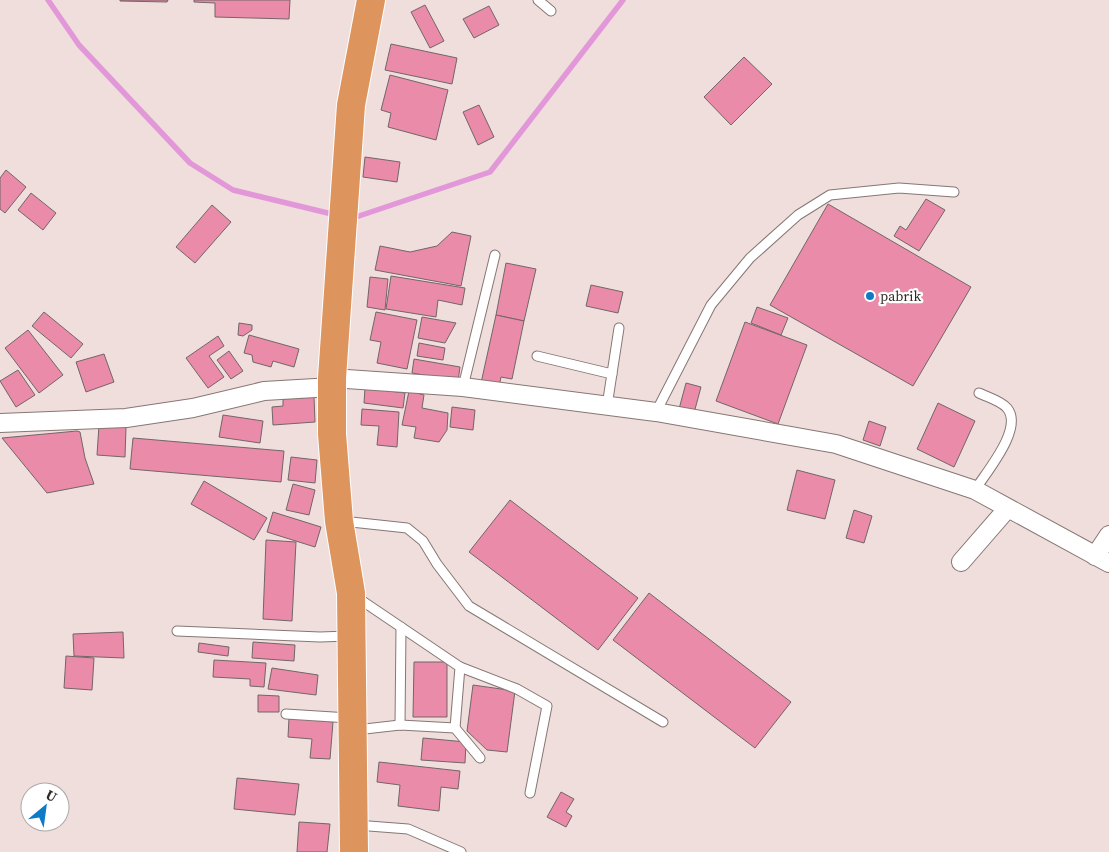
<svg xmlns="http://www.w3.org/2000/svg" width="1109" height="852" font-family="'Source Serif 4',serif">
<rect width="100%" height="100%" fill="#efdedc"/>
<g fill="none" stroke-linecap="round" stroke-linejoin="round">
<g stroke="#e298d8" stroke-width="5.5">
<polyline points="48,0 79,45 190,163 233,190 336,215"/>
<polyline points="350,219 490,172 623,0"/>
</g>
</g>
<g fill="#e98ba9" stroke="#736568">
<polygon points="120,0 168,0 167,2 120,1"/>
<polygon points="194,0 290,0 289,19 215,17 215,3 194,2"/>
<polygon points="425,5 444,41 430,48 411,12"/>
<polygon points="489,6 499,25 474,38 463,19"/>
<polygon points="391,44 457,58 452,84 385,70"/>
<polygon points="744,57 772,84 731,125 704,97"/>
<polygon points="390,75 448,90 436,140 388,127 391,113 381,110"/>
<polygon points="479,105 494,137 478,145 463,112"/>
<polygon points="365,157 400,162 397,182 363,177"/>
<polygon points="6,170 26,187 5,213 0,209 0,178"/>
<polygon points="31,193 56,213 43,230 18,210"/>
<polygon points="926,199 945,210 919,251 894,236 900,226 906,230"/>
<polygon points="828,204 971,287 913,386 770,305"/>
<polygon points="212,205 231,222 195,263 176,247"/>
<polygon points="452,232 471,236 461,286 375,270 380,246 410,252 437,246"/>
<polygon points="506,263 536,269 524,321 496,315"/>
<polygon points="391,276 465,288 462,305 438,300 436,317 386,309"/>
<polygon points="370,277 388,279 385,310 367,307"/>
<polygon points="591,285 623,292 618,313 586,306"/>
<polygon points="757,307 788,318 781,335 751,323"/>
<polygon points="44,312 83,344 71,358 32,326"/>
<polygon points="376,312 417,320 407,369 377,363 381,342 370,340"/>
<polygon points="496,315 524,321 512,379 501,377 499,387 481,383"/>
<polygon points="422,317 456,323 445,343 418,338"/>
<polygon points="745,322 807,345 778,424 716,401"/>
<polygon points="239,323 252,325 252,330 243,336 238,335"/>
<polygon points="28,330 63,375 39,393 5,348"/>
<polygon points="249,335 299,349 294,367 273,361 271,367 253,362 252,355 244,353"/>
<polygon points="218,336 224,346 209,356 224,377 208,388 186,358"/>
<polygon points="419,343 445,348 443,360 417,356"/>
<polygon points="229,351 243,371 231,379 217,360"/>
<polygon points="104,354 114,382 86,392 76,362"/>
<polygon points="414,359 460,367 458,381 412,373"/>
<polygon points="18,370 35,395 16,407 0,381"/>
<polygon points="686,383 701,387 694,413 679,409"/>
<polygon points="365,388 405,393 403,408 364,403"/>
<polygon points="409,391 424,395 422,408 448,413 447,430 439,442 414,438 416,427 402,425"/>
<polygon points="314,397 315,422 273,425 272,407 283,406 283,399"/>
<polygon points="938,403 975,421 954,467 917,449"/>
<polygon points="452,407 475,410 473,430 450,427"/>
<polygon points="362,409 399,412 397,447 377,445 379,426 361,425"/>
<polygon points="223,415 263,421 260,443 219,437"/>
<polygon points="869,421 886,427 880,446 863,440"/>
<polygon points="99,425 126,427 125,457 97,455"/>
<polygon points="77,431 80,432 85,458 94,484 47,493 2,438"/>
<polygon points="133,438 284,451 281,482 130,469"/>
<polygon points="291,457 317,460 315,483 288,480"/>
<polygon points="797,470 835,480 825,519 787,510"/>
<polygon points="204,481 267,518 254,540 191,504"/>
<polygon points="293,484 315,490 309,515 286,510"/>
<polygon points="510,500 638,598 598,650 469,552"/>
<polygon points="854,510 872,516 864,543 846,538"/>
<polygon points="273,512 321,527 315,547 267,532"/>
<polygon points="266,540 296,542 292,621 263,619"/>
<polygon points="649,593 791,702 755,748 613,640"/>
<polygon points="123,632 124,658 74,656 73,634"/>
<polygon points="253,642 295,645 294,661 252,658"/>
<polygon points="199,643 229,647 228,656 198,652"/>
<polygon points="66,656 94,658 92,690 64,688"/>
<polygon points="214,660 266,663 264,687 250,686 250,679 213,677"/>
<polygon points="414,662 447,662 447,717 413,717"/>
<polygon points="272,668 318,675 316,695 268,689"/>
<polygon points="473,685 515,691 507,752 487,750 467,731"/>
<polygon points="258,695 279,696 279,712 258,712"/>
<polygon points="289,718 333,722 330,759 310,758 312,739 288,737"/>
<polygon points="423,738 466,742 465,763 421,760"/>
<polygon points="379,762 460,771 458,789 441,787 439,811 398,806 400,785 377,782"/>
<polygon points="237,778 299,784 295,815 234,809"/>
<polygon points="561,792 574,799 566,812 572,816 566,827 547,817"/>
<polygon points="299,822 330,824 327,852 297,852"/>
</g>
<g fill="none" stroke-linecap="round" stroke-linejoin="round">
<g stroke="#867774" stroke-width="11">
<g id="lane">
<polyline points="538,0 551,11"/>
<polyline points="537,356 612,374"/>
<polyline points="463,387 495,255"/>
<polyline points="607,406 619,328"/>
<polyline points="656,412 711,305 750,258 798,215 830,195 899,188 954,192"/>
<path d="M 975,490 C 987,471 1024,428 1007,408 C 1001,401 987,397 979,393"/>
<polyline points="342,521 407,528 423,541 437,564 469,606 663,722"/>
<polyline points="355,596 460,667 455,728 400,725 356,730"/>
<polyline points="177,631 320,637 348,636"/>
<polyline points="460,667 517,689 547,706 530,793"/>
<polyline points="286,714 349,718"/>
<polyline points="400,725 401,627"/>
<polyline points="455,728 480,758"/>
<polyline points="356,825 408,829 461,852"/>
</g>
</g>
<g stroke="#867774" stroke-width="20">
<g id="street">
<polyline points="332,378 463,387 656,412 836,444 975,490 1109,563"/>
<polyline points="0,423 126,418 193,408 264,391 332,387"/>
<polyline points="1095,556 1109,535"/>
<polyline points="961,562 1007,509"/>
</g>
</g>
<g stroke="#fff" stroke-width="30">
<polyline id="highway" points="354,852 351,593 339,521 332,434 332,378 351,105 371,0"/>
</g>
<use href="#lane" stroke="#fff" stroke-width="9"/>
<use href="#street" stroke="#fff" stroke-width="18"/>
<use href="#highway" stroke="#de945d" stroke-width="28"/>
</g>
<circle fill="#0d7bc6" stroke="#fff" stroke-width="2" cx="870" cy="296" r="5"/>
<g text-anchor="middle" dominant-baseline="central" stroke-width="4.5" stroke-linejoin="round" paint-order="stroke">
<g font-size="14" fill="#2f2928" stroke="#fff" text-anchor="start">
<text x="880" y="296">pabrik</text>
</g>
</g>
<g transform="translate(45 807) rotate(29)"><circle r="24" fill="#ffffff" stroke="#aca9a9"/>
<path d="M0-4L9 19L0 12L-9 19Z" fill="#0d7bc6"/>
<text y="-8" font-size="14" font-weight="bold" text-anchor="middle" fill="#2f2928">U</text>
</g>
</svg>
